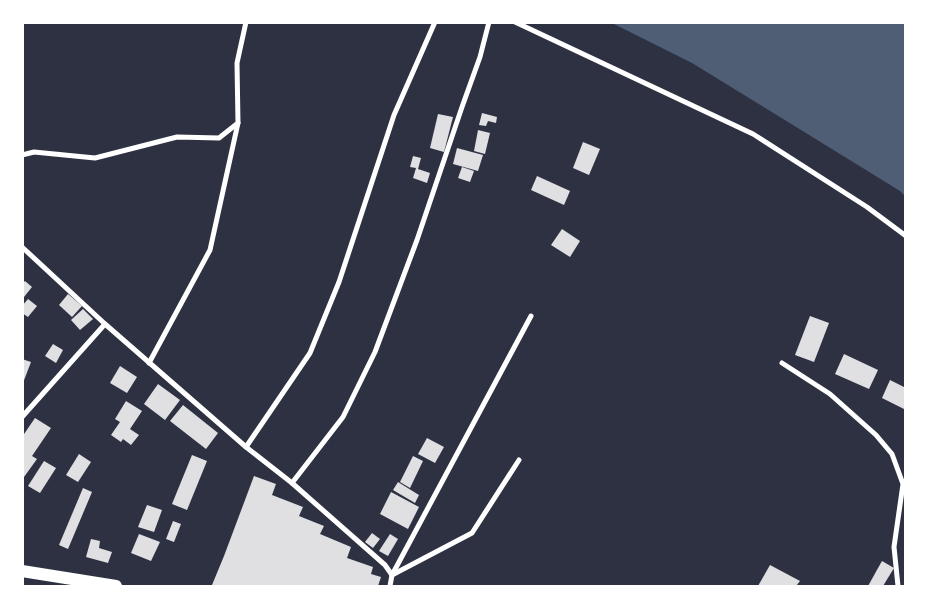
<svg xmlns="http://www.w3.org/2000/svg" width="928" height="609" font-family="Overpass,sans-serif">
<rect width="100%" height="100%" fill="#2d3142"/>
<polygon fill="#4f5d75" points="612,23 905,23 905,196 900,191 692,63"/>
<g fill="#e0e0e3">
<polygon points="482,113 497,117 496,123 488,121 486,126 479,125"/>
<polygon points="438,114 453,117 444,152 430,148"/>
<polygon points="478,130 490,133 485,154 474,151"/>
<polygon points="583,142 600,149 589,175 573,168"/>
<polygon points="457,148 483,155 478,171 453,164"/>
<polygon points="413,156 421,158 418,169 430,173 427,183 413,178 416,168 410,167"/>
<polygon points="462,167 474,171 470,182 458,178"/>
<polygon points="537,176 570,191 564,205 531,190"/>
<polygon points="562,229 580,241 570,257 551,245"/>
<polygon points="25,281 32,287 24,297 22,296 22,284"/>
<polygon points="68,294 82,306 72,317 59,305"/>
<polygon points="28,299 37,306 28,317 22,313 22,306"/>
<polygon points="83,309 93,319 80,330 71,320"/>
<polygon points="810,316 829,323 814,362 795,355"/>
<polygon points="53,344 63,350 56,363 45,356"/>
<polygon points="844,354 878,370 869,389 835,374"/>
<polygon points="22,359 31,362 23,383 22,383"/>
<polygon points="120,366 137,377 127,393 110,383"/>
<polygon points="890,380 906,388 906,410 882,398"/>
<polygon points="158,384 180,400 165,420 144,404"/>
<polygon points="126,401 142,411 130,429 139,435 131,445 123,439 121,442 111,435 120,422 115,419"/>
<polygon points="183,405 218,433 206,449 170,421"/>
<polygon points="35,418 51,428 32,456 37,459 24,477 22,475 22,437"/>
<polygon points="427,438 444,447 435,463 418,454"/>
<polygon points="79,454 91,462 78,482 66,475"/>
<polygon points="192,455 207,461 187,510 172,504"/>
<polygon points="413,456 423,461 410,488 400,482"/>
<polygon points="44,461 56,468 40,493 28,486"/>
<polygon points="254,476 276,484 272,495 303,507 299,516 324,526 320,534 351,547 347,558 373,567 371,574 381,577 378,586 215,586 212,585 224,556"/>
<polygon points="398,482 419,495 415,503 393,490"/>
<polygon points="83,488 92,492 68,549 59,545"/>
<polygon points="391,492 419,507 408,529 380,514"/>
<polygon points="147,505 162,510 154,532 138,527"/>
<polygon points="173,521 181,524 174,542 166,539"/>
<polygon points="372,533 380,539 373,548 365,542"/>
<polygon points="139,534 160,542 151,561 131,553"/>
<polygon points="390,534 398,539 388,556 379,551"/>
<polygon points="91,539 100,541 99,548 112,552 108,563 86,557"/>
<polygon points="882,561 894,568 883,586 868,586"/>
<polygon points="770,565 800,581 796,586 758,586"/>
</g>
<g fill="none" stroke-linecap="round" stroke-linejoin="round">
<g stroke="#fff" stroke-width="5">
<polyline points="515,22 753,134 867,207 906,236"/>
<polyline points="22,155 34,152 95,158 177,137 219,138 238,123 237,63 246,22"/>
<polyline points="22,247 105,324 246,447 292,483 385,565 392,575 390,586"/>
<polyline points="149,363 210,250 238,123"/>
<polyline points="782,363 830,394 876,435 892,454 903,484 894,547 898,586"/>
<polyline points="22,417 105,324"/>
<polyline points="246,447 310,353 339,282 394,115 435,22"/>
<polyline points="292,483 343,417 375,352 417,240 462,107 480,57 489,22"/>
<polyline points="392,575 531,316"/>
<polyline points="392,575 472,533 519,460"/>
</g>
<polyline stroke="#fff" stroke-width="12" points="22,571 116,586"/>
</g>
<rect width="928" height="609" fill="none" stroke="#ffffff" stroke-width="48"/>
</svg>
